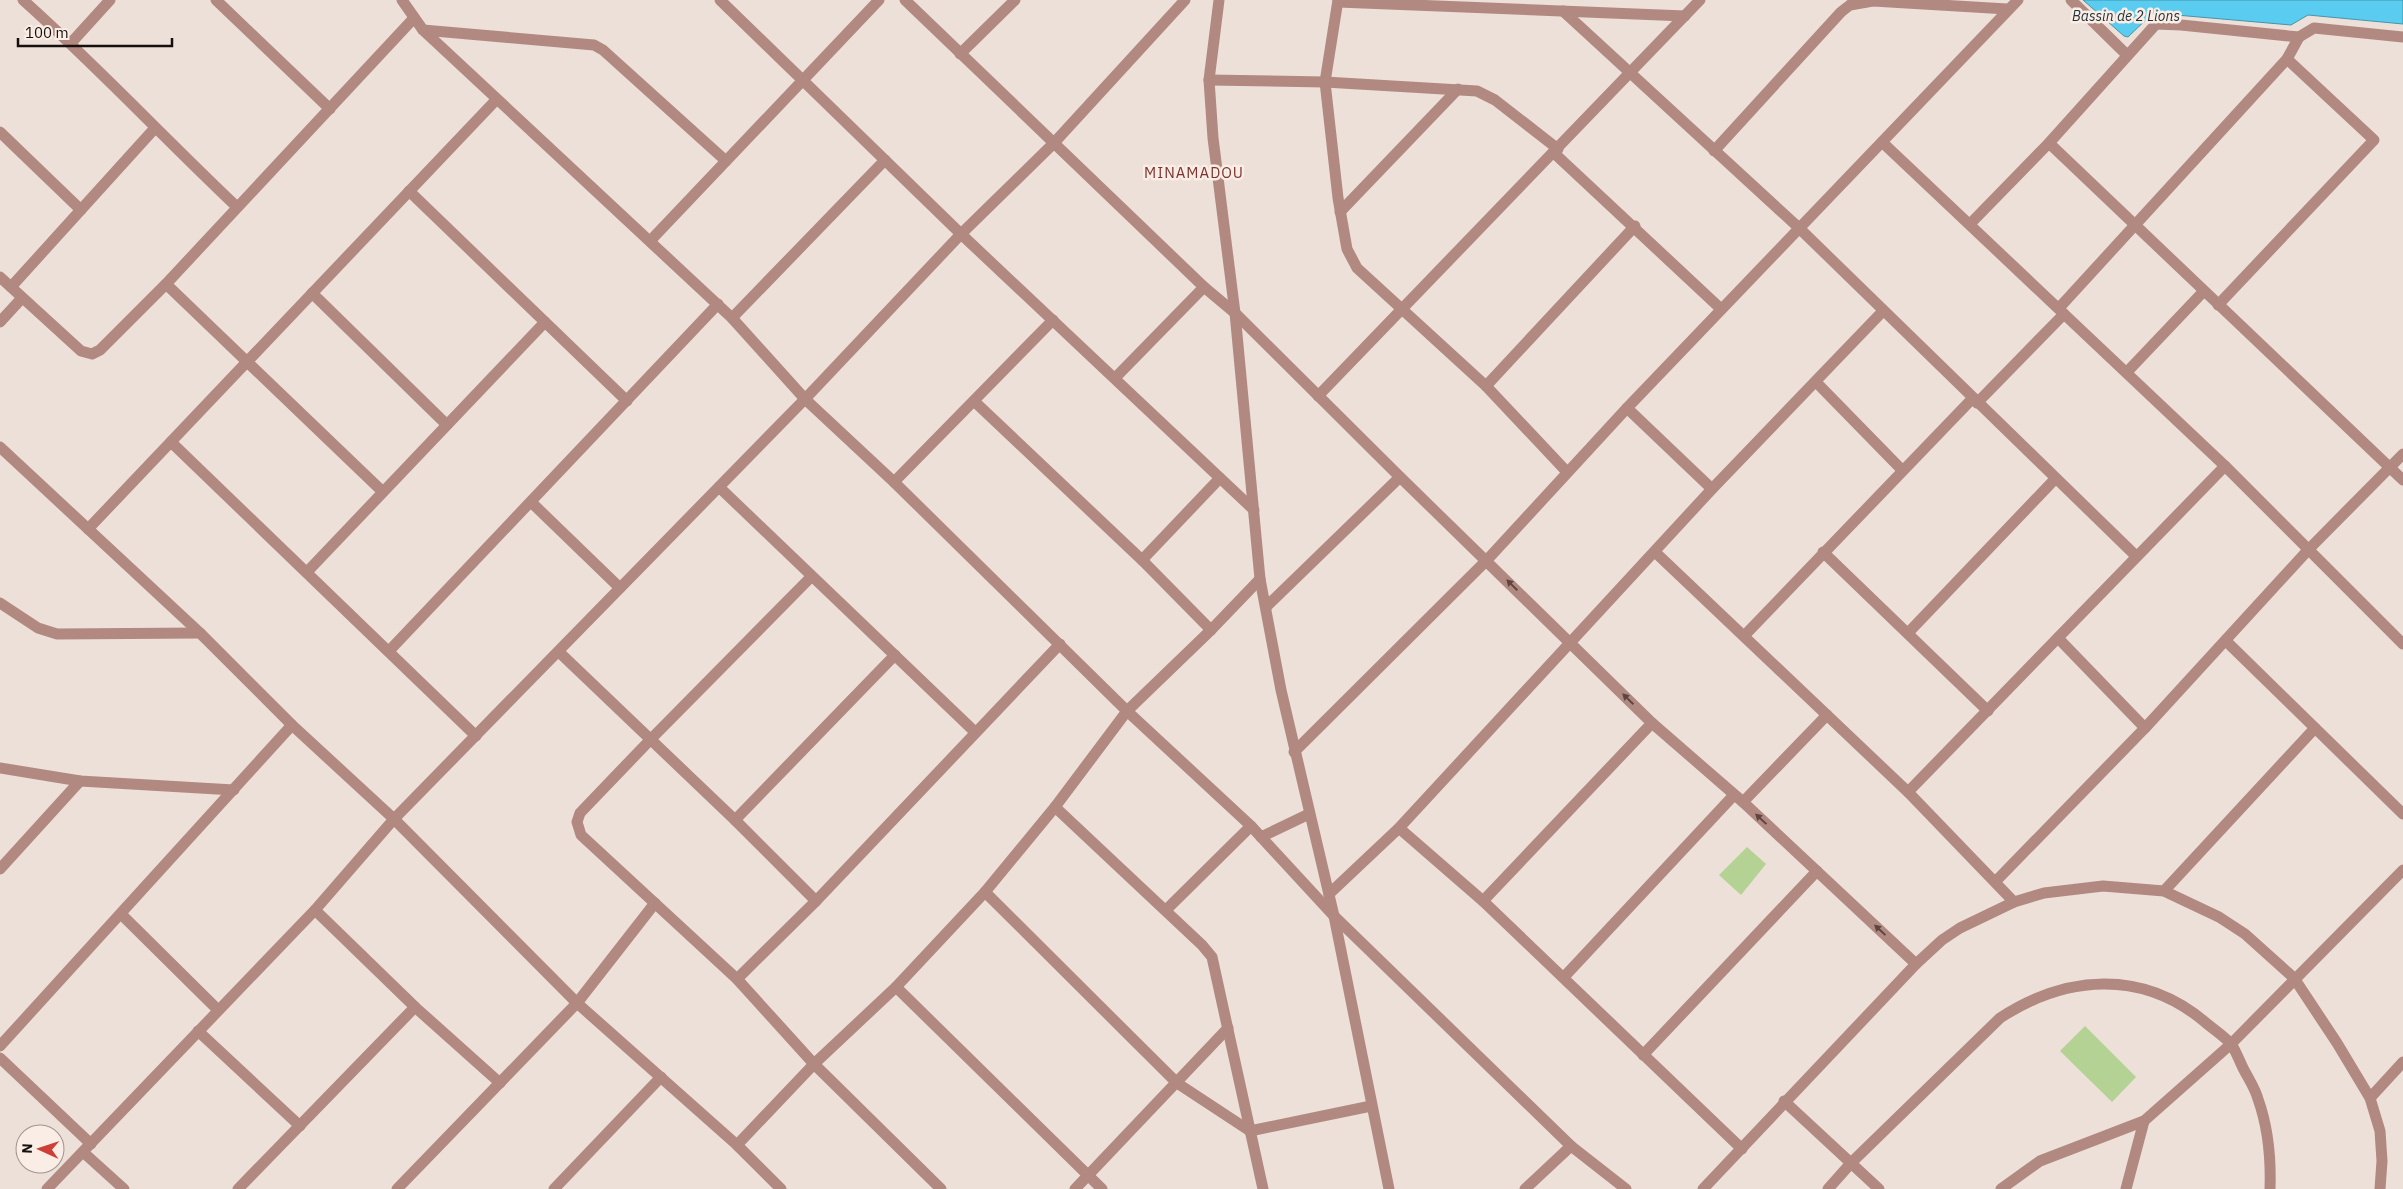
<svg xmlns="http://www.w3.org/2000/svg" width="2403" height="1189" font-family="'IBM Plex Sans',sans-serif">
<rect width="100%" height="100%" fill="#ede0d8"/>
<g fill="#b3d293">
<polygon points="1747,847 1766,864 1741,895 1719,875"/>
<polygon points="2085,1026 2136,1077 2112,1102 2060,1051"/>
</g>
<polygon fill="#5accef" stroke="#4594ac" points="2083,0 2403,0 2403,24 2308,15 2291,25 2153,13 2128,37 2124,36"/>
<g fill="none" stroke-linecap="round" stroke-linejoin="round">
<g stroke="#b28981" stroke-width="11">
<path d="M 23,0 C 97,66 165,139 237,207"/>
<polyline points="216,0 330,109"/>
<polyline points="402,0 423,30 732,318 805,399 894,482 1127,711 1251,826 1334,916 1571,1146 1626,1189"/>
<polyline points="720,0 961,234 1254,510"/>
<polyline points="905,0 1204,287 1235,313 1400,477 1652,723 1743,802 1916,964"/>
<polyline points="1219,0 1209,80 1213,138 1235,313 1260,579 1281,690 1334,916 1389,1189"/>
<polyline points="1338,0 1325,82 1338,198 1347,249 1357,268 1486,386 1567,472"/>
<polyline points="2071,0 2127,55"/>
<polyline points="1338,2 1685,16"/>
<polyline points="1563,11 1798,227 2136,556"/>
<polyline points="423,30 594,45 603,50 726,161"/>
<polyline points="71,43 110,0"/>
<polyline points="960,54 1015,0"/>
<polyline points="1209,80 1325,82 1477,91 1495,100 1558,149"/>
<polyline points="0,132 81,210"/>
<polyline points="1882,142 2225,466 2403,644"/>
<polyline points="2049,143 2403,480"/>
<polyline points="1714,151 1841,12 1850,5 1873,1 2007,9"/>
<polyline points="1554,153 1721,309"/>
<polyline points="409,191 627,401"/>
<polyline points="1340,212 1458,89"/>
<polyline points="1970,224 2049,143 2156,24 2181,25 2299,37 2314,28 2403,37"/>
<polyline points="651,240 879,0"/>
<polyline points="0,277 81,351 92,354 100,350 166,284 414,18"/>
<polyline points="166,284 383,492"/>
<polyline points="11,287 155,128"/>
<polyline points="312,293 447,425"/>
<polyline points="2218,305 2374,140 2287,59"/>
<polyline points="2059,308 2287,59 2299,37"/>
<polyline points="732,318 885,160"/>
<polyline points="0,322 22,298"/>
<polyline points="2127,372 2203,292"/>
<polyline points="1116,377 1204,287"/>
<polyline points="1816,382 1902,470"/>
<polyline points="1486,386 1635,226"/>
<polyline points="1318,396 1700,0"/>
<polyline points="975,402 1142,560 1211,630"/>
<polyline points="1977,403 2064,314"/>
<polyline points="1627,408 1712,489"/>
<polyline points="171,442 476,736"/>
<polyline points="0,447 200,633 292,725 394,819 577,1003 737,1145 781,1189"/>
<polyline points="894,482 1053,320"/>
<polyline points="719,487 975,732"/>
<polyline points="531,502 620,588"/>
<polyline points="88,529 496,100"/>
<polyline points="1655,552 1908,792 2014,902"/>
<polyline points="1823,552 1988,711"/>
<polyline points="1142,560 1220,478"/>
<polyline points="307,572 545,322"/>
<polyline points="811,577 651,739 580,813 577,822 581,835 737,979 814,1064 941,1189"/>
<polyline points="0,603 38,628 57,634 200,633"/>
<polyline points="1266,607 1400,477"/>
<polyline points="1908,633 2055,479"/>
<polyline points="1744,636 1972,399"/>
<polyline points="2058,638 2145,728"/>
<polyline points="2226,641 2403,814"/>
<polyline points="389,651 718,304"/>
<polyline points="559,652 735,820 816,901"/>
<polyline points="1294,752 1487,560 1627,408 2018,0"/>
<polyline points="0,768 80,781 234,790"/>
<polyline points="1908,792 2225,466"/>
<polyline points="1743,802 1827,715"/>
<polyline points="1055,807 1202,945 1212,957 1263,1189"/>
<polyline points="735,820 895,655"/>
<polyline points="1399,828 1483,901 1742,1149"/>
<polyline points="1261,837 1309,814"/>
<polyline points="0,869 80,781"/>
<polyline points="1996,881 2145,728 2309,549 2403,454"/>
<polyline points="2164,891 2315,728"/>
<polyline points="985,892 1177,1083 1250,1131 1371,1106"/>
<polyline points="1329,894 1399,828 1712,489 1883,311"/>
<polyline points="1483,901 1652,723"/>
<polyline points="315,910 415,1007 500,1083"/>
<polyline points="1166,910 1251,826"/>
<polyline points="121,914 218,1010"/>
<polyline points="1564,977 1734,795"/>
<polyline points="737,979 816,901 1060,644"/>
<polyline points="896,987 1102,1189"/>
<polyline points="198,1031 300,1126"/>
<polyline points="0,1046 292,725"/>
<polyline points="1643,1055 1817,871"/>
<polyline points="0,1058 91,1144"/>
<polyline points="2370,1098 2403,1062"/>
<polyline points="1784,1101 1879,1189"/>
<polyline points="737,1145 814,1064 896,987 985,892 1055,807 1127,711 1211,630 1260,579"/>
<polyline points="83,1152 124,1189"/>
<polyline points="47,1189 315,910 394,819 805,399 961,234 1053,144 1185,0"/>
<polyline points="238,1189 415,1007"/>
<polyline points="397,1189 577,1003 655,903"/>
<polyline points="554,1189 661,1077"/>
<polyline points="1075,1189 1228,1028"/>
<polyline points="1525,1189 1571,1146"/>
<polyline points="1703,1189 1916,964 1942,940 1960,928 2014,902 2044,893 2103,886 2164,891 2219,917 2245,934 2294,978 2337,1043 2370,1098 2380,1131 2382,1161 2380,1189"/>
<path d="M 1828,1189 L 1852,1162 L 2000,1018 C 2066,975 2142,969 2205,1022 C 2213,1029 2224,1036 2231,1044 C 2236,1051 2239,1060 2243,1068 C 2248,1078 2255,1088 2258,1099 C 2268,1127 2271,1160 2270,1189"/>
<polyline points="2001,1189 2040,1161 2144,1121 2231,1044 2403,870"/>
<polyline points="2126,1189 2144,1121"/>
</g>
</g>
<defs><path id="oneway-solid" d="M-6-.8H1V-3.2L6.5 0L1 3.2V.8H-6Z" transform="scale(1.25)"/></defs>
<g fill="#5c4642">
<use href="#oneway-solid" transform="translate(1512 585) rotate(-135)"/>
<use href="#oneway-solid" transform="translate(1628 699) rotate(-136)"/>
<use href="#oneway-solid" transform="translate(1761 819) rotate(-137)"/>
<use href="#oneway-solid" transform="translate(1880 930) rotate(-137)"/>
</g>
<g text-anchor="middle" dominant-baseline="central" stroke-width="5" stroke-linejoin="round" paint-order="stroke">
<g font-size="14" font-style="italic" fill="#1c3137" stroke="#faede5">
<text x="2126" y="16">Bassin de 2 Lions</text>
</g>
<g font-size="15" letter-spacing="1" fill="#7b342e" stroke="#faede5">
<text x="1194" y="172">MINAMADOU</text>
</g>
</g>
<g transform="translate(40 1149) rotate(273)"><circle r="24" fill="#faede5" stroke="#9e958f"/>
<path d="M0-4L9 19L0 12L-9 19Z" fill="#cd3f37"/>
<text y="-8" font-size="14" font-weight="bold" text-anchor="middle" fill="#15100e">N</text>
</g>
<path d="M18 38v8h154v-8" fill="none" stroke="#15100e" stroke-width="2.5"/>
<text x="25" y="38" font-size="15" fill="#15100e" stroke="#faede5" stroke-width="4" paint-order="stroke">100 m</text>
</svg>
